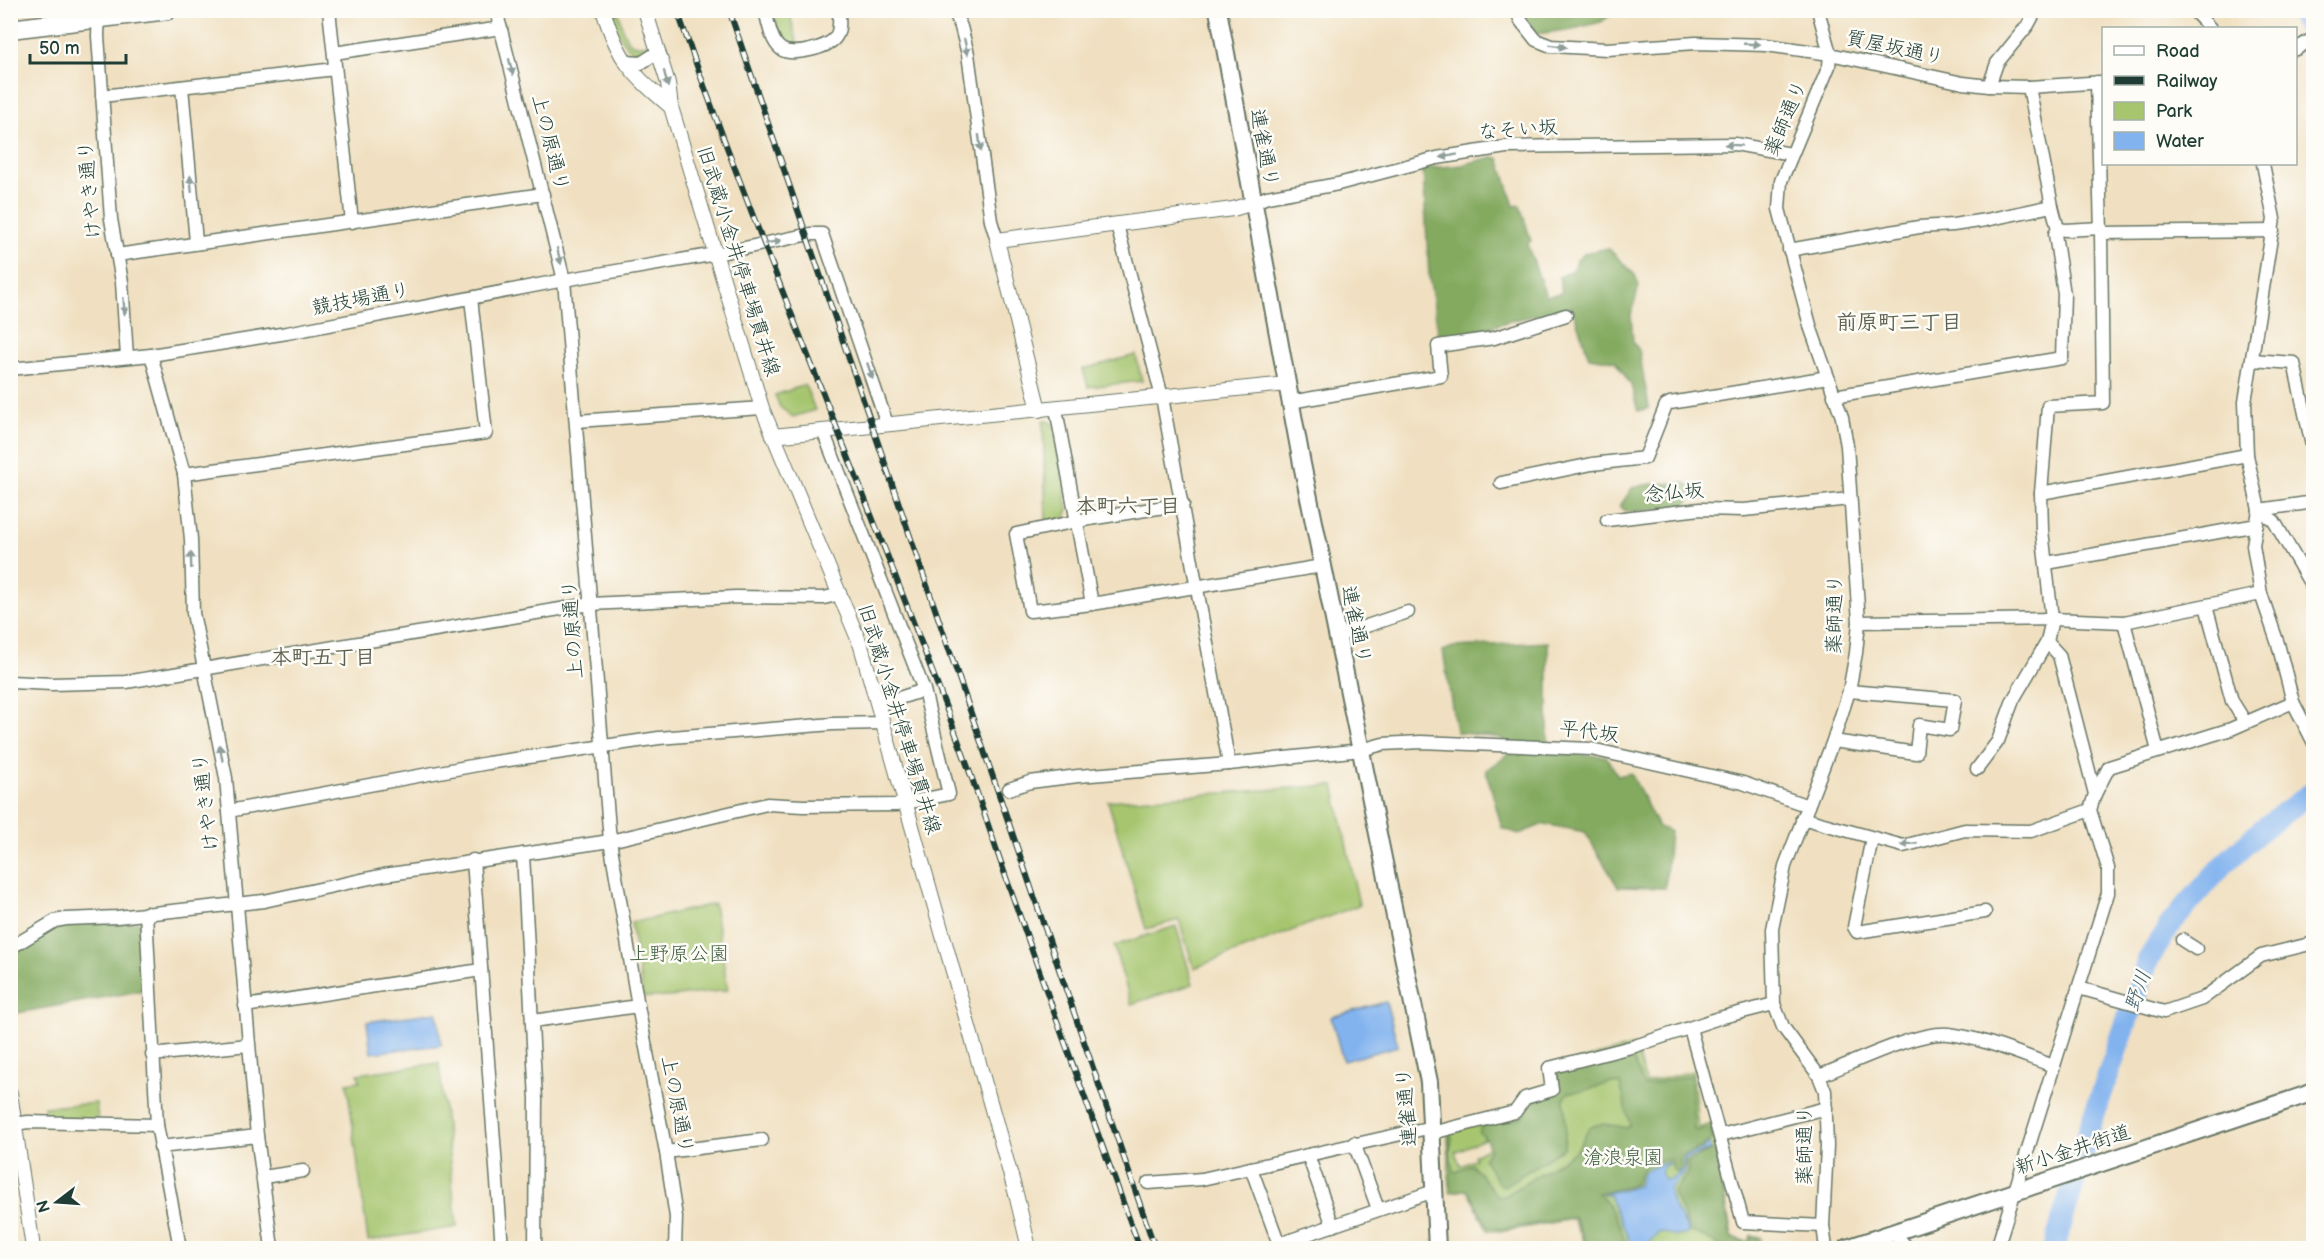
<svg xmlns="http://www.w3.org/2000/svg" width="2324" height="1259" font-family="'Balsamiq Sans','Klee One',sans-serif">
<rect width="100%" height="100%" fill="#fdfcf7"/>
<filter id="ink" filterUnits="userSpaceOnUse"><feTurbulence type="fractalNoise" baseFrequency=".0167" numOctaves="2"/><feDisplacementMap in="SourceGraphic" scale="12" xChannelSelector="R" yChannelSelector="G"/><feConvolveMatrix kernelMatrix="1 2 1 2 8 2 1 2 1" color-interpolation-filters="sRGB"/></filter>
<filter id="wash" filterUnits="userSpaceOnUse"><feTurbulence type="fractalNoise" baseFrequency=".008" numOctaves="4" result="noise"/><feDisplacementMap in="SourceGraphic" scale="24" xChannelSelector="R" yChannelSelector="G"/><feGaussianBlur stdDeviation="1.35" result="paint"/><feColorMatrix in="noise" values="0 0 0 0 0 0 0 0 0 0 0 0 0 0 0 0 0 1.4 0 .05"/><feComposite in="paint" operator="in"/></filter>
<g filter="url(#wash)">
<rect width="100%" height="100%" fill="#f0e0c1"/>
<g fill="#a6c56e" stroke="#628151" stroke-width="1.5" fill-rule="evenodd">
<path d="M 611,11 L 618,11 C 624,31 623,52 651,43 L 651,49 L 646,54 L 637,55 C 622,44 614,29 611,11 Z"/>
<polygon points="772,11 789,11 798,45 791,45 781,37"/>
<polygon points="1136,355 1142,381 1088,387 1083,369"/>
<polygon points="805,385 815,410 793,417 780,407 775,395"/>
<polygon points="1045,420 1053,424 1068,510 1064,519 1046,521 1043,421"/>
<polygon points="1334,785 1359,905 1194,968 1179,920 1146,929 1108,801"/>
<polygon points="714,904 728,990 669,997 643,997 631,923"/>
<polygon points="1176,926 1193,984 1131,1004 1114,946"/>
<path d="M 1635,1046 L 1646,1083 L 1693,1071 L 1698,1128 L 1712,1124 L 1732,1237 L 1748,1242 L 1751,1235 L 1761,1237 L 1759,1248 L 1587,1248 L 1573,1219 L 1505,1231 L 1488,1231 L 1468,1191 L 1464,1190 L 1450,1192 L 1448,1132 L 1514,1112 L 1525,1098 L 1552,1090 L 1549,1068 ZM 1489,1137 L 1493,1145 L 1474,1155 L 1475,1159 L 1461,1166 L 1455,1152 Z"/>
<polygon points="439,1063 457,1227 368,1241 347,1083 360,1081 358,1074"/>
<polygon points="96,1103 98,1120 45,1118 44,1107"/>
</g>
<g fill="#84aa61" stroke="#52744a" stroke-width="1.5">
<polygon points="1520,11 1616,11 1601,22 1573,29 1537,34"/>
<polygon points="1492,157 1499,158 1514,206 1520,205 1531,241 1527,244 1546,296 1562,293 1559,277 1572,271 1577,260 1585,253 1608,248 1635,275 1639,286 1631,315 1633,342 1639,350 1649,408 1638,411 1631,385 1615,361 1589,357 1572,307 1506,322 1481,331 1439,338 1429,276 1423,169 1462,165"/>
<polygon points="1686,483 1693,491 1686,507 1627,512 1620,506 1633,487 1652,484"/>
<polygon points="1548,642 1548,753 1606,756 1618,776 1631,773 1658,827 1670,831 1665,888 1618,887 1585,832 1544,824 1519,834 1502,828 1486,770 1511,752 1501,738 1456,732 1443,651 1453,647"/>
<polygon points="142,922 146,990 11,1014 10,955 57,924"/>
<path d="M 1631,1053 L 1642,1082 L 1645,1086 L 1691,1075 L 1694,1129 L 1696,1131 L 1707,1128 L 1711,1129 L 1712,1139 L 1698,1149 L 1680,1156 L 1680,1170 L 1678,1172 L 1673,1170 L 1671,1159 C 1650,1163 1642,1162 1635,1184 L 1598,1193 C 1612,1206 1623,1229 1626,1248 L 1588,1248 L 1574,1217 L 1506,1229 L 1489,1228 L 1468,1191 L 1464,1190 L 1450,1192 L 1448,1132 L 1452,1137 L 1450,1151 L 1453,1171 L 1456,1172 L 1472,1164 L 1498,1197 L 1507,1195 L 1573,1153 C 1581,1147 1582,1137 1589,1129 C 1597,1120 1617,1126 1627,1128 L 1630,1124 L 1620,1084 L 1611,1083 L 1583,1091 L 1570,1092 L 1564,1098 L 1566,1126 L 1564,1148 L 1504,1186 L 1499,1184 L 1483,1158 L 1490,1149 L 1486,1139 L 1480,1133 L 1480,1128 L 1482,1125 L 1520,1118 L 1536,1100 L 1559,1092 L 1558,1074 L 1561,1070 Z"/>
<path d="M 1712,1150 L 1716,1154 L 1731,1238 L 1747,1244 L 1752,1237 L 1758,1238 L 1758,1248 C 1745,1249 1730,1250 1718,1245 C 1708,1241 1701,1233 1690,1232 L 1673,1192 L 1688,1173 L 1687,1162 Z"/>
</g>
<g fill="#82b3ee" stroke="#507891" stroke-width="1.5">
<polygon points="1386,1002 1398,1046 1343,1061 1331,1017"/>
<polygon points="437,1012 441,1045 371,1053 367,1022"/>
<path d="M 1709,1143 L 1710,1150 L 1685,1159 L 1684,1173 L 1669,1189 C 1669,1203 1680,1217 1688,1229 L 1687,1234 L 1678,1236 L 1660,1232 L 1649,1242 L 1651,1248 L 1645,1244 L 1637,1248 L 1631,1248 C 1627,1229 1616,1214 1609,1195 L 1602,1194 C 1614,1192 1625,1188 1638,1186 C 1640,1168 1654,1165 1670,1162 L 1661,1169 L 1661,1175 L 1667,1181 L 1672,1179 L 1683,1169 L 1683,1157 L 1702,1150 Z"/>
</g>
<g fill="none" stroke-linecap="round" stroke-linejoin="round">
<g stroke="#82b3ee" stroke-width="22">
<polyline points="2299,10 2314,40"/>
<polyline points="2054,1248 2092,1121 2148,960 2173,921 2222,866 2261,830 2314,791"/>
</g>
</g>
</g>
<g filter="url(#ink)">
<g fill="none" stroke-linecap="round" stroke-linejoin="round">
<g stroke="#687665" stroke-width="15">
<g id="minor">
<polyline points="329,10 352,222"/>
<polyline points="496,10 564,280 610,841 638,1006 666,1152 676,1217 675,1248"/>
<path d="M 765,10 C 768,22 771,42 781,49 C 792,57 827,48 835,38 C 841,31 839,19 839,10"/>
<polyline points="954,10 961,27 968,54 991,221 997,240"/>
<polyline points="1516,10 1521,21 1536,40 1551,46 1607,49 1696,43 1766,45 1830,54 1963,83 1989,86 2029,87 2104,82"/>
<polyline points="1818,10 1830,54 1829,66 1781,181 1779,209 1811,329 1842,417 1847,446 1859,622 1856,653 1849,691 1833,741 1785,866 1772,929 1774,1004 1783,1027 1819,1076 1825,1091 1827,1146 1823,1226 1826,1248"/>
<polyline points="2193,10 2210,28"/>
<polyline points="99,12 98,36 111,219 122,282 127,357"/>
<polyline points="2296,49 2314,38"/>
<polyline points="334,53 501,28"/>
<polyline points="626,62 641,63 658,52"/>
<polyline points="2097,82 2101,233"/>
<polyline points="1989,86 1997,63 2028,25 2036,10"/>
<polyline points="182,87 196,242"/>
<polyline points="2029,87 2052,206"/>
<polyline points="102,96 335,69"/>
<polyline points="2263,164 2274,219 2245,402 2247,455 2259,510 2253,545 2261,594 2278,644 2293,702 2314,743"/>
<polyline points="1253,203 1267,197 1338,184 1437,158 1506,147 1735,144 1791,154"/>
<polyline points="1117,225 1162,397 1229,764"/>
<polyline points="2058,229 2066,230 2101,228"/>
<polyline points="1789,250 1919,227 1953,225 1986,220 2052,206 2058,229 2055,234 2064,294 2062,358 1834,396"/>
<polyline points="117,255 543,194"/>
<polyline points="151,355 184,474 191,539 193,613 226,778 257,1136 272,1248"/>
<polyline points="2252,360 2294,363 2314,455"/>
<polyline points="10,369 151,355 287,333 564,280 716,254 810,234 822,234 887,424"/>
<polyline points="1290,402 1441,376 1438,346 1494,338 1566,315"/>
<polyline points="1056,409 1092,604"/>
<polyline points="577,421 762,408"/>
<polyline points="184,474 486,433 471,298"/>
<polyline points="1501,483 1592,464 1645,458 1666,405 1670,403 1828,377"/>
<polyline points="2041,493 2247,455"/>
<polyline points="1183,504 1077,521 1016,534 1030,611 1092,604 1322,566"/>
<polyline points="2259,510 2274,521 2314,590"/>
<polyline points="2259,510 2314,502"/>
<polyline points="1607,520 1700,509 1744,510 1850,499"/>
<polyline points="2047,563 2257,525"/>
<polyline points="2206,606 2232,701 2245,722"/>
<polyline points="1859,622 2052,619 2124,622 2261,594"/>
<polyline points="2124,622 2158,751"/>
<polyline points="1337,636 1408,612"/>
<polyline points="2047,642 2059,655 2095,794"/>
<polyline points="10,682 52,684 126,682 590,604 736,597 824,598 840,594"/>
<polyline points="878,705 924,690"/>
<polyline points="1833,741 1916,753 1919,725 1950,730 1955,700 1849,691"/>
<polyline points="1977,769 1998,741 2013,700 2047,642 2052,619 2042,530 2041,493 2048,406 2103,403 2101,233 2273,231"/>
<polyline points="1009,789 1030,782 1078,776 1229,764 1361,750 1383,744 1421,742 1591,749 1743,783 1808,806"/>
<polyline points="229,811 488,763 659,738 833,724 883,723"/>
<polyline points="1802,818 1903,846 1965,830 2031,831 2090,810"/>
<polyline points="1872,838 1854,927 1857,932 1985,912"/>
<polyline points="523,854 536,1100 535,1248"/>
<polyline points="473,860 502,1248"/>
<polyline points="146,913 157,1125 180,1248"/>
<polyline points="2182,940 2196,949"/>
<polyline points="10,948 55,921 66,919 117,917 264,901 384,875 610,841 767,804 803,806 897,805 949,794 924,690 823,431"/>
<polyline points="2079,988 2164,1012 2202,999 2261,956 2314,943"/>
<polyline points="245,1006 481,970"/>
<polyline points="533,1021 638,1006"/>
<polyline points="1690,1028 1743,1222 1823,1226"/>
<polyline points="152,1055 248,1045"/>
<path d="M 1819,1076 C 1851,1064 1916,1031 1949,1034 C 1983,1038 2022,1055 2054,1066"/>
<polyline points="15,1124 28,1122 157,1125"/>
<polyline points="1432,1133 1515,1112 1525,1098 1552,1090 1549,1068 1635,1046 1719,1018 1774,1004"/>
<polyline points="1721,1135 1826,1108"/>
<polyline points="1354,1143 1378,1209"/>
<polyline points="160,1147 257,1136"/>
<polyline points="666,1152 762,1140"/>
<polyline points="1308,1155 1333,1226"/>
<polyline points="1251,1168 1279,1244 1434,1191"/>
<polyline points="263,1177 303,1171"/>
<polyline points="1148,1183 1202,1179 1432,1127"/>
<polyline points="1893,1233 1908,1248"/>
<polyline points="1997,1248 2108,893 2108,868 2090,810 2095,794 2109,767 2231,729 2293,702"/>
</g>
</g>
<g stroke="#687665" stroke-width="16">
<g id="tertiary">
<path d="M 603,10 C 619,61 631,73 671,107"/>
<polyline points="645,10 668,83 671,107 762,408 861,646 1016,1194 1029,1248"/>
<polyline points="1039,410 997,240 1233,209 1253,203"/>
<polyline points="773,436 1287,384"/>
<polyline points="10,1093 33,1248"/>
</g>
</g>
<g stroke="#687665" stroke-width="20">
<g id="secondary">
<polyline points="1218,10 1302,464 1429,1082 1437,1248"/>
<polyline points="1847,1248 2314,1092"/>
</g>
</g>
<g stroke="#687665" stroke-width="21">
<polyline id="primary" points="10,29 168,10"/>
</g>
<use href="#minor" stroke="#fff" stroke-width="12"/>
<use href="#tertiary" stroke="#fff" stroke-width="14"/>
<use href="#secondary" stroke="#fff" stroke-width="16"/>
<use href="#primary" stroke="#fff" stroke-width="18"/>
<g stroke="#1f3d34" stroke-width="6">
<g id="rail">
<path d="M 677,10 C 764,259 870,501 961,748 C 978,794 993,840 1009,886 C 1052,1007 1095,1128 1140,1248"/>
<polyline points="729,10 1155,1248"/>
</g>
</g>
<use href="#rail" stroke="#fdfcf7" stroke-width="4" stroke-dasharray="11" stroke-linecap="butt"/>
</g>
<defs><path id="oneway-solid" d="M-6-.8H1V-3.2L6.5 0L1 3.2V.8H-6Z" transform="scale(1.5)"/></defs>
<g fill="#8f9e9a">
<use href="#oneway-solid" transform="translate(1752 44) rotate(2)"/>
<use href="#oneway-solid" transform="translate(1558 46) rotate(9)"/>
<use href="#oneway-solid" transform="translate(966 47) rotate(78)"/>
<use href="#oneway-solid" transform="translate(511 67) rotate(76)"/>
<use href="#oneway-solid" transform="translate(666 79) rotate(76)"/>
<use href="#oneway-solid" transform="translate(980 143) rotate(82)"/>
<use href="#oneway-solid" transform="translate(1733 145) rotate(-177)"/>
<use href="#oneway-solid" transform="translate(1449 156) rotate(170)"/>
<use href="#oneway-solid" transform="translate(191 184) rotate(-95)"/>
<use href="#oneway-solid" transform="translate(773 242) rotate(-12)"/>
<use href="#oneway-solid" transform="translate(559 256) rotate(76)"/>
<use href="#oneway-solid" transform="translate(124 306) rotate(86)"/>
<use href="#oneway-solid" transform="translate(870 371) rotate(71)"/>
<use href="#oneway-solid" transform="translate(191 560) rotate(-92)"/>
<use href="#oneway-solid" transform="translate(221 753) rotate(-101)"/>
<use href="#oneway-solid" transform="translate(1909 844) rotate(174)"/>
</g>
</g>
<g text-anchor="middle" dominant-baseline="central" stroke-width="5" stroke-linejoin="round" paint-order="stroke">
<g font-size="20" fill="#1f3d34" stroke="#fdfcf7">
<text transform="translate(1895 48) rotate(12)">質屋坂通り</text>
<text transform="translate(1786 118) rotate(-67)">薬師通り</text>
<text transform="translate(1518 130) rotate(-4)">なそい坂</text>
<text transform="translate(550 143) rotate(76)">上の原通り</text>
<text transform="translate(1264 148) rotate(79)">連雀通り</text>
<text transform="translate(90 190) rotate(-95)">けやき通り</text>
<text transform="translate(738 261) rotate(73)">旧武蔵小金井停車場貫井線</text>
<text transform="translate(361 299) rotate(-11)">競技場通り</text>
<text transform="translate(1674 493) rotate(-5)">念仏坂</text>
<text transform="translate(1835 614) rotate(-89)">薬師通り</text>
<text transform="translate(1356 625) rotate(78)">連雀通り</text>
<text transform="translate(573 629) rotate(-94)">上の原通り</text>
<text transform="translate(899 719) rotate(73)">旧武蔵小金井停車場貫井線</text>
<text transform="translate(1589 732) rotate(7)">平代坂</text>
<text transform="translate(206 802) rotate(-97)">けやき通り</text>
<text transform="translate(677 1105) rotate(79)">上の原通り</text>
<text transform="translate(1407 1107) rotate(-95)">連雀通り</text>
<text transform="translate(1805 1145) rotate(-90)">薬師通り</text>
<text transform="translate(2073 1150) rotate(-18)">新小金井街道</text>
</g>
<g font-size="20" fill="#415f42" stroke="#fdfcf7">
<text x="679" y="954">上野原公園</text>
<text x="1623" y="1158">滄浪泉園</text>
</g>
<g font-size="21" font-weight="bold" fill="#5e6250" stroke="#fdfcf7">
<text x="1899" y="322">前原町三丁目</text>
<text x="1128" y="506">本町六丁目</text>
<text x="323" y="657">本町五丁目</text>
</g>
<g font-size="21" font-style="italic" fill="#3d606c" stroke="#fdfcf7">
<text transform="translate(2138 991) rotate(-71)">野川</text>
</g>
</g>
<rect width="2324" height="1259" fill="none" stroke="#fdfcf7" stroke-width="36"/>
<rect x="2102" y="27" width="195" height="138" fill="#fdfcf7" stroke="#a4b0a9" stroke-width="1.5"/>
<rect x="2114" y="46" width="30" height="9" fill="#ffffff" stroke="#a4b0a9" stroke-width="1.5"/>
<text x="2156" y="57" font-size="18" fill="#1f3d34">Road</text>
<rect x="2114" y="76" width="30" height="9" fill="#1f3d34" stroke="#a4b0a9" stroke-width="1.5"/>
<text x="2156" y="87" font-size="18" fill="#1f3d34">Railway</text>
<rect x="2114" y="102" width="30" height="18" fill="#a6c56e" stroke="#a4b0a9" stroke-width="1.5"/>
<text x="2156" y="117" font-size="18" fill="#1f3d34">Park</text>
<rect x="2114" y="132" width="30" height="18" fill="#82b3ee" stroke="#a4b0a9" stroke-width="1.5"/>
<text x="2156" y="147" font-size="18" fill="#1f3d34">Water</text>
<g transform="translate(57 1202) rotate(253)" stroke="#fdfcf7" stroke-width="4.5" paint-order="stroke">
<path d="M0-4.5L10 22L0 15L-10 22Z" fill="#1f3d34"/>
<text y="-9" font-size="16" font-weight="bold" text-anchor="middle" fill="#1f3d34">N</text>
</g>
<path d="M30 54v9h96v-9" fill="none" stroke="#1f3d34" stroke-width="3"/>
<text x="39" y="54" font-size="18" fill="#1f3d34" stroke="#fdfcf7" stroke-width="4.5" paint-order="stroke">50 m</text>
</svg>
